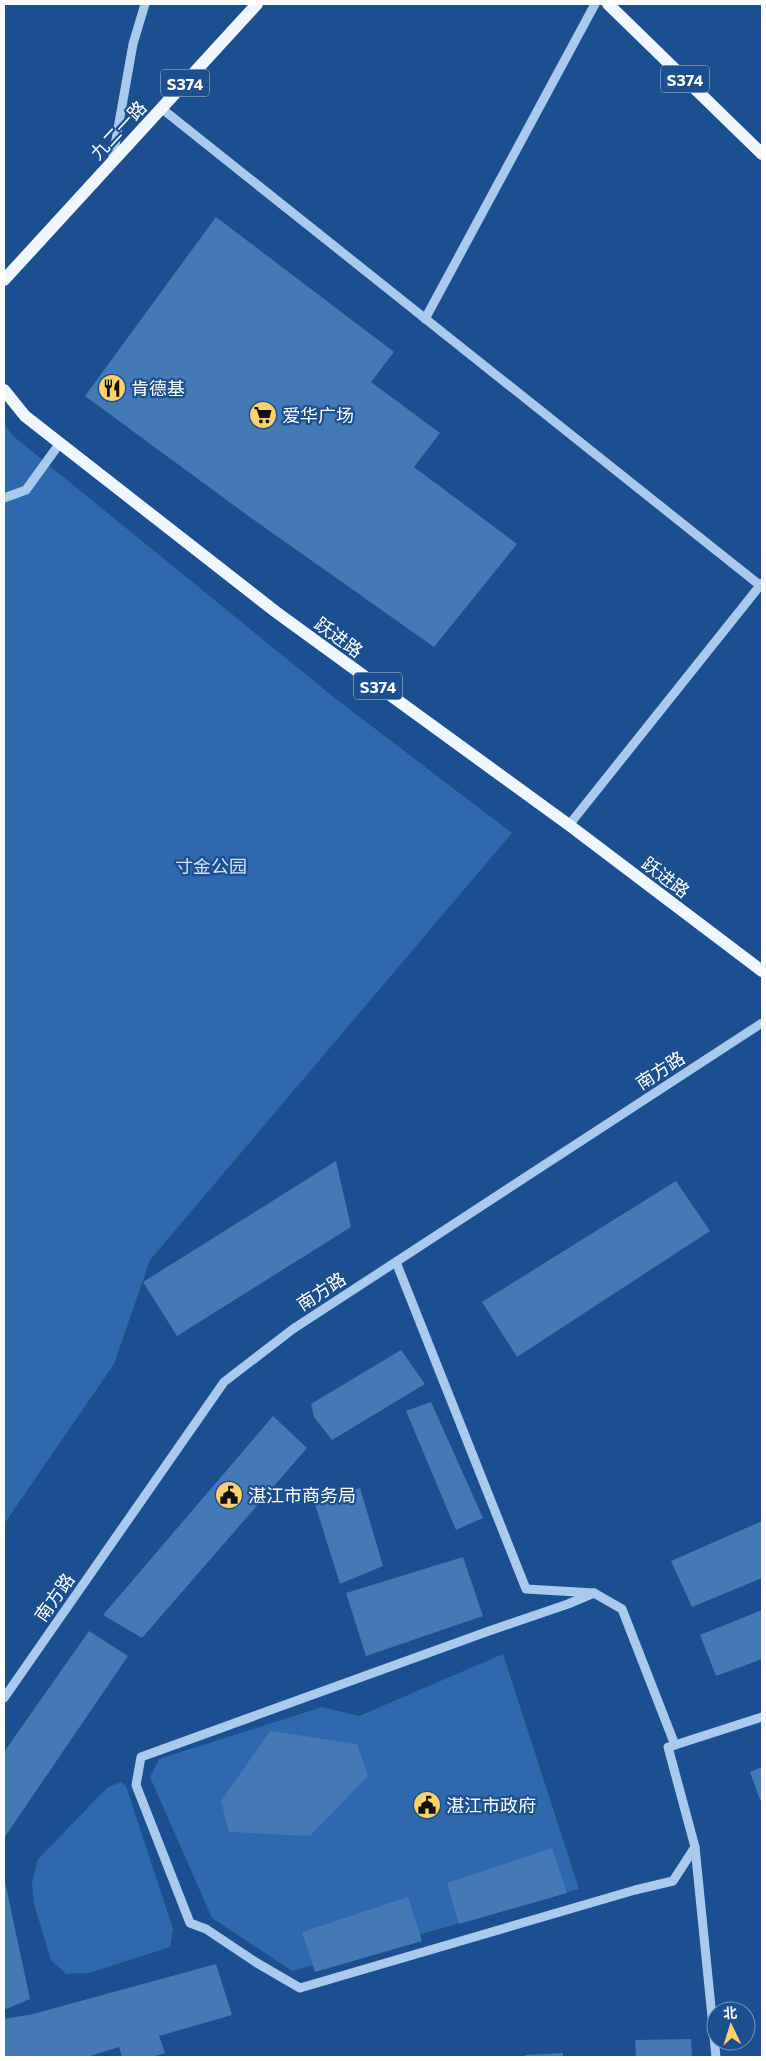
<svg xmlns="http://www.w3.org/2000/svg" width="766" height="2061" font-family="Commissioner,'Noto Sans SC',sans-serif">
<rect width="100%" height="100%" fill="#1b4f8f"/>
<g fill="#2e69ad">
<polygon points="4,423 13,436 336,699 512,833 150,1260 114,1364 4,1524"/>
<polygon points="503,1654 579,1889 292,1971 212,1918 150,1777 159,1759 322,1707 359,1716"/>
<polygon points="121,1782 126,1786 173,1929 170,1947 89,1973 66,1974 51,1960 34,1904 32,1882 38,1859 108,1787"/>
</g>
<g fill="#4478b7">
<polygon points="216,217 394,352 371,382 440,433 414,467 517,544 434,647 247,515 85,396"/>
<polygon points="336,1161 351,1227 177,1336 143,1282"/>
<polygon points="676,1181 710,1231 517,1357 482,1302"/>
<polygon points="401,1350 425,1384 332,1440 314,1417 311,1404"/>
<polygon points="431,1402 483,1518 456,1530 406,1411"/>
<polygon points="273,1416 307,1448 142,1638 103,1615"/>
<polygon points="360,1488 383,1566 340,1584 315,1504"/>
<polygon points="762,1521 762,1578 692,1607 671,1561"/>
<polygon points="463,1557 483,1616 366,1656 346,1593"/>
<polygon points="762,1610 762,1659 716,1676 700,1635"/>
<polygon points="89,1631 128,1656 4,1838 4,1752"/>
<polygon points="270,1731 357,1744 368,1776 310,1836 229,1832 221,1801"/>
<polygon points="762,1767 762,1805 750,1772"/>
<polygon points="552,1848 567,1893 459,1924 447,1883"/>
<polygon points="4,1877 30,1999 4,2010"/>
<polygon points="408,1897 422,1941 315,1972 302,1932"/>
<polygon points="216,1964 232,2015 159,2036 165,2053 152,2057 122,2057 119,2047 87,2057 4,2057 4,2019 33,2014"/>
<polygon points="691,2039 692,2057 636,2057 635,2040"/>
<polygon points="563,2053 563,2057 525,2057 525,2055"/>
</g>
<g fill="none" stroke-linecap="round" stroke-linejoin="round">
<g stroke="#a9c9ee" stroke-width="9">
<polyline points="161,108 762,587"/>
<polyline points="112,162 133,44 145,4"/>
<polyline points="425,319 595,4"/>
<polyline points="4,498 26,490 60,443"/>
<polyline points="569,825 762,583"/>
<polyline points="396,1262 526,1589 594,1593 622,1609 675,1745 762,1717"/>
<polyline points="594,1593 568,1604 489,1631 141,1757 136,1785 190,1923 206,1929 257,1963 300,1988 635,1890 673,1881 695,1847 668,1747 675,1745"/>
<polyline points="4,1698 224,1382 293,1329 762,1023"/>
<polyline points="695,1847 716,2057"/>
</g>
<g stroke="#f0f6ff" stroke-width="12">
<polyline points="608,4 762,154"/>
<polyline points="4,280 257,4"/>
<polyline points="4,390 25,416 276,612 569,825 762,971"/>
</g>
</g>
<defs>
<g id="restaurant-disc" transform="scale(1.4375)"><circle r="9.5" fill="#ffd166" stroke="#1b4f8f"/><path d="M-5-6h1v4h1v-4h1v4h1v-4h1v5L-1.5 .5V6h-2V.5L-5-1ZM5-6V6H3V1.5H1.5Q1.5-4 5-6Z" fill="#111"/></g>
<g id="supermarket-disc" transform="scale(1.4375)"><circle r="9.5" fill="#ffd166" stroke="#1b4f8f"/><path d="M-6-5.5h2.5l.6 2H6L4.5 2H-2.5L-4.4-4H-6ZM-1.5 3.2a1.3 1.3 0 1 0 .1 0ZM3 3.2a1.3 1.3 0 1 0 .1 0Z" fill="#111"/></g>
<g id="civic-disc" transform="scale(1.4375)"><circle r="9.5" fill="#ffd166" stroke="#1b4f8f"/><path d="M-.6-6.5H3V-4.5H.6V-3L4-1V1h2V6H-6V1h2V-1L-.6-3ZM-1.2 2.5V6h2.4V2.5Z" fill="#111"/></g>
</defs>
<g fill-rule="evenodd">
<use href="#restaurant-disc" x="112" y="388"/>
<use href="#supermarket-disc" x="263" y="415"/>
<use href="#civic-disc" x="229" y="1495"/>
<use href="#civic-disc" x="427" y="1805"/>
</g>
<g text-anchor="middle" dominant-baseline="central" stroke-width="4.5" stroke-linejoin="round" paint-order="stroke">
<g fill="#1b4f8f" stroke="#bbcadd" stroke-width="1">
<rect x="661" y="65.5" width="48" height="27" rx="4"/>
<rect x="161" y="69.5" width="48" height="27" rx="4"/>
<rect x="354" y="672.5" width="48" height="27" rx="4"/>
</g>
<g font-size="16" font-weight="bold" fill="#fff">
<text x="685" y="79">S374</text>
<text x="185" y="83">S374</text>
<text x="378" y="686">S374</text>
</g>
<g font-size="18" fill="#fff" stroke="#1b4f8f">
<text transform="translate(118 130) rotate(-47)">九二一路</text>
<text transform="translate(339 637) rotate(36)">跃进路</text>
<text transform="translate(666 877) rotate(37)">跃进路</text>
<text transform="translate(660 1070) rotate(-33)">南方路</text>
<text transform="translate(321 1291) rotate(-33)">南方路</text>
<text transform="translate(54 1597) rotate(-55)">南方路</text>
</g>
<g font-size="18" fill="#fff" stroke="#1b4f8f" text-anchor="start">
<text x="131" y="388">肯德基</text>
<text x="282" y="415">爱华广场</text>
<text x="248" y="1495">湛江市商务局</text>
<text x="446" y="1805">湛江市政府</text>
</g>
<g font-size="18" fill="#cfe3fa" stroke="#1b4f8f">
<text x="211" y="866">寸金公园</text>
</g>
</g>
<rect width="766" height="2061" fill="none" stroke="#ffffff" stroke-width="10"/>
<g transform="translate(731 2026) rotate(356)"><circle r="24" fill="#1b4f8f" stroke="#7695bc"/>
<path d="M0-4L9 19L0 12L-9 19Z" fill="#ffd166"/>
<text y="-8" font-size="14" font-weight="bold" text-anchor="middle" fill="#ffffff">北</text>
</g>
</svg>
